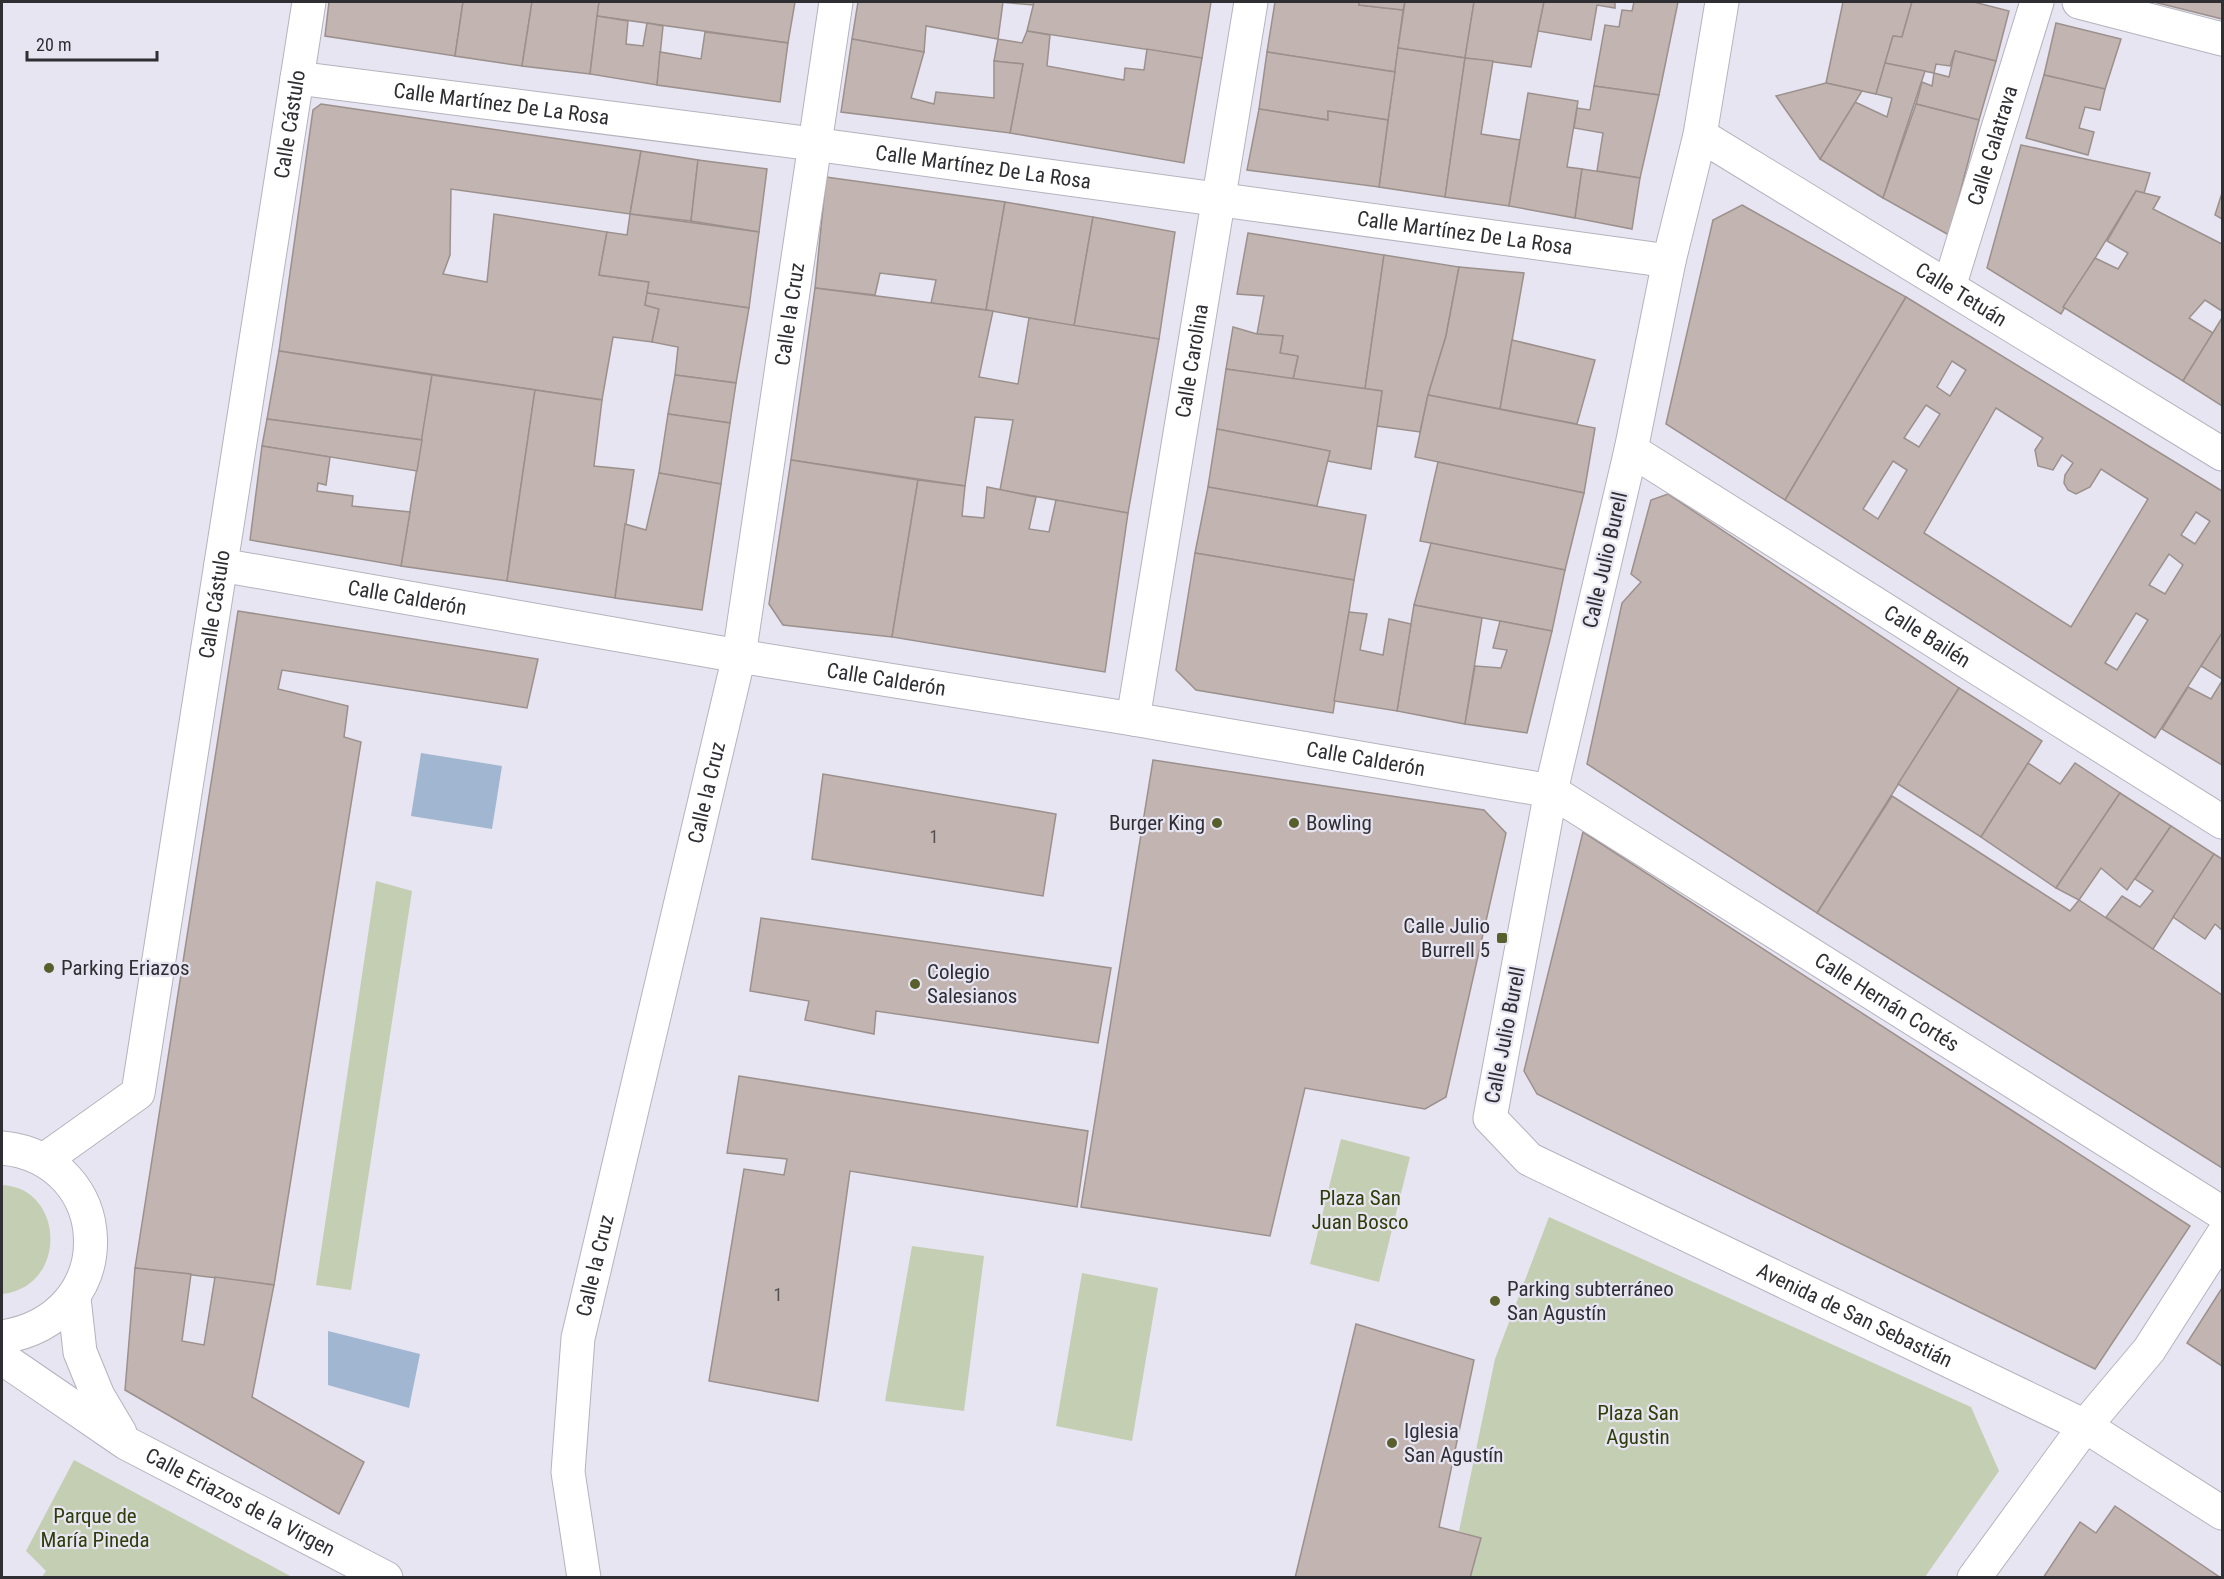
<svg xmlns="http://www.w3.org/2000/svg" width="2224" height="1579" font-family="'Roboto Condensed',sans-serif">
<rect width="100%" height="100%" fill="#e6e5f1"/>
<g fill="#c4ceb2">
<polygon points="376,881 412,891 351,1290 316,1285"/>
<polygon points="1341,1139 1410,1157 1379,1282 1310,1264"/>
<path d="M 2,1185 C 65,1188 68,1287 2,1294 Z"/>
<polygon points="1549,1217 1971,1407 1999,1471 1925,1577 1468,1577 1481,1538 1459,1531 1495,1359"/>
<polygon points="912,1246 984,1256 964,1411 885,1401"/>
<polygon points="1082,1273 1158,1288 1132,1441 1056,1426"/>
<polygon points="74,1460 292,1577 42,1577 46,1571 26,1551"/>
</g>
<g fill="#a1b6d1">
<polygon points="421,753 502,766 492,829 411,816"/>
<polygon points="328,1331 420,1354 409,1408 328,1385"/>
</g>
<g fill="#c1b4b1" stroke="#9c908d" stroke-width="1.5" fill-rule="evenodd">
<polygon points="329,2 463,2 455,56 325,36"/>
<polygon points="463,2 532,2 522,66 455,56"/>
<polygon points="532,2 599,2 590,74 522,66"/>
<polygon points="599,2 795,2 788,43 597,16"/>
<polygon points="858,2 1003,2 998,39 926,26 924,52 852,39"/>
<polygon points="1000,2 1034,2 1033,5"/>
<polygon points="1034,2 1211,2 1202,58 1027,31"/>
<polygon points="1275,2 1359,2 1359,5 1403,10 1395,72 1267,52"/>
<polygon points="1359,2 1405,2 1403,10 1359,5"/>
<polygon points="1405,2 1474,2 1465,58 1398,48"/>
<polygon points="1474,2 1544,2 1531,67 1465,58"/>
<polygon points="1544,2 1615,2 1615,8 1597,5 1591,40 1538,31"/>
<polygon points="1634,2 1678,2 1659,95 1594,86 1605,25 1619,27 1622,10 1632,11"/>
<polygon points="1843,2 1912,2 1902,37 1893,36 1876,94 1826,83"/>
<polygon points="1912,2 1974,2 2009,11 1996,61 1955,51 1950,66 1936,64 1934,73 1885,63 1893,36 1902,37"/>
<polygon points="2154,2 2222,2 2222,19"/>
<polygon points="597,16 628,21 626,44 643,46 647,23 663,26 657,85 590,74"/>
<polygon points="2056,23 2121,39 2105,89 2044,75"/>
<polygon points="1027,31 1050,35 1047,66 1124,80 1125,68 1144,70 1147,49 1202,58 1184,163 1010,133 1023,64 994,61 998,39 1022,43"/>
<polygon points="705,32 788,43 780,102 657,85 660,52 701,59"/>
<polygon points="852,39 924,52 911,98 934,104 936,92 994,98 994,61 1023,64 1010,133 841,112"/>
<polygon points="1398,48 1465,58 1445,197 1379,187"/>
<polygon points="1955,51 1996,61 1979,120 1916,104 1922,82 1932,86 1934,73 1949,77"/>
<polygon points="1267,52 1395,72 1388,120 1328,111 1328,120 1259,109"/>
<polygon points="1465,58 1493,61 1481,134 1520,140 1509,206 1445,197"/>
<polygon points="1885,63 1925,71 1883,198 1820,159 1855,102 1887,117 1892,98 1876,94"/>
<polygon points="2044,75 2105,89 2100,110 2085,107 2079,128 2094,132 2088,155 2026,138"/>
<polygon points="1826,83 1862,91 1820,159 1776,96"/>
<polygon points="1594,86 1659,95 1640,178 1597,171 1603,133 1574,128 1577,108 1590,110"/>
<polygon points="1528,93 1578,101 1567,167 1582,169 1575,218 1509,206"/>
<polygon points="321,104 641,151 630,214 451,189 450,255 443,274 487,282 494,214 607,232 599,275 649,282 645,305 659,309 652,342 613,337 602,400 279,351 313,110"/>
<polygon points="1916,104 1979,120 1949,235 1883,198"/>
<polygon points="1259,109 1328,120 1328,111 1388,120 1379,187 1247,170"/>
<polygon points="2021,145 2150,173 2144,193 2136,191 2061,314 1987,268"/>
<polygon points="641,151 698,160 691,221 630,214"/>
<polygon points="698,160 767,169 759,232 691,221"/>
<polygon points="1582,169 1640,178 1632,229 1575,218"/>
<polygon points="826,177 1005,202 986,310 931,303 936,280 880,273 875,295 815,288"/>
<polygon points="2136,191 2160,197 2153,209 2222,244 2222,311 2205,300 2189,318 2213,333 2183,381 2063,307 2095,258 2118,269 2128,253 2107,241"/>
<polygon points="2222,193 2222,219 2215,215"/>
<polygon points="1005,202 1093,217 1074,326 986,310"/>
<polygon points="1742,205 1906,297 1785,500 1666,424 1713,220"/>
<polygon points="630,214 759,232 749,308 647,293 649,282 599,275 607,232 627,235"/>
<polygon points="1093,217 1175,232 1159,339 1074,326"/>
<polygon points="1248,233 1384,255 1365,389 1293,379 1298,356 1280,353 1283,336 1257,334 1264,296 1237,294"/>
<polygon points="1384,255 1459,267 1446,336 1428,395 1420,432 1377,426 1382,391 1365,389"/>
<polygon points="1459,267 1524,273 1500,409 1428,395 1446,336"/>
<polygon points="815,288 993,311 979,377 1018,384 1029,318 1159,339 1128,513 1000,490 1013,420 975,417 965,486 791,460"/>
<polygon points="647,293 749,308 736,383 675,375 678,347 652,342 659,309 645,305"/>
<path d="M 1906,297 L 2222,491 L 2222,633 L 2155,738 L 1785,500 ZM 1952,361 L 1966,370 L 1950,396 L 1937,387 ZM 1926,405 L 1940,414 L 1919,447 L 1904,438 ZM 1996,408 L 2043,438 L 2035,450 L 2038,466 L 2053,470 L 2062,455 L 2073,463 L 2065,475 L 2064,483 L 2068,490 L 2076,494 L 2090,487 L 2101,469 L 2148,499 L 2071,627 L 1924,533 ZM 1893,461 L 1907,470 L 1878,519 L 1863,509 ZM 2196,512 L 2210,521 L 2195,544 L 2181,535 ZM 2169,554 L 2183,565 L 2165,594 L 2149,585 ZM 2136,613 L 2148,620 L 2117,670 L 2105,663 Z"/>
<polygon points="2222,318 2222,406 2183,381"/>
<polygon points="1233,327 1257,334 1283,336 1280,353 1298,356 1293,379 1226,369"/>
<polygon points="1512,340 1595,360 1577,424 1500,409"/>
<polygon points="279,351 432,375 422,440 267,419"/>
<polygon points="1226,369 1382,391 1371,469 1327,461 1330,451 1217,429"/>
<polygon points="432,375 535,390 507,581 401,566"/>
<polygon points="675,375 736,383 730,423 668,414"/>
<polygon points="535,390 602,400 594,466 634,470 615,598 507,581"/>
<polygon points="1428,395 1595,428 1584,493 1415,457"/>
<polygon points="668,414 730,423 721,484 659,473"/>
<polygon points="267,419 422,440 417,471 262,446"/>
<polygon points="1217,429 1330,451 1317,506 1208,487"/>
<polygon points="262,446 330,457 326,485 318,483 317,491 353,496 352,506 410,512 401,566 250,540"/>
<polygon points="791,460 918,480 892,637 783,625 769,604"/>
<polygon points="1438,462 1584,493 1565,570 1420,541"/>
<polygon points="659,473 721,484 702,610 615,598 625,524 646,530"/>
<polygon points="918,480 965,486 962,516 984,518 987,487 1036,497 1029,529 1049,532 1056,500 1128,513 1105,672 892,637"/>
<polygon points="1208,487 1366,515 1354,580 1195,553"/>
<polygon points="1668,494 1959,688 1817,913 1587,764 1622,603 1641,582 1631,574 1651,500"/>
<polygon points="1431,543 1565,570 1552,631 1414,605"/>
<polygon points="1195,553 1354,580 1333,713 1196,690 1176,670"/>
<polygon points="1414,605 1482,618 1465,724 1397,711"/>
<polygon points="238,611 538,659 527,708 282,670 278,689 348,706 344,737 361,742 274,1285 135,1268"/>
<polygon points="1349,612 1367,614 1360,650 1383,655 1389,619 1411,624 1397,711 1334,701"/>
<polygon points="1500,621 1552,631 1527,733 1465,724 1475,666 1501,668 1507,650 1493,648"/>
<polygon points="2222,633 2222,679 2201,666"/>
<polygon points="2222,681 2222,765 2162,729 2188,687 2211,699"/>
<polygon points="1959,688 2042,741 1981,837 1898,784"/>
<polygon points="1153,760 1484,810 1506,833 1446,1097 1425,1109 1305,1088 1270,1236 1081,1207"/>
<polygon points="2028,763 2060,784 2075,763 2120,793 2056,888 1981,837"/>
<polygon points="823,774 1056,814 1043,896 812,859"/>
<polygon points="2120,793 2171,826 2127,890 2101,868 2079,900 2056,888"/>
<polygon points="1892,796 2070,911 2079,900 2222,995 2222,1168 1817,913"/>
<polygon points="2171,826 2214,854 2153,949 2106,917 2122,896 2140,907 2153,891 2135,879"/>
<polygon points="1583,832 2190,1226 2095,1369 1537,1094 1524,1071"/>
<polygon points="2214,854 2222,859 2222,930 2215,924 2205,939 2173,917"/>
<polygon points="761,918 1111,968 1098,1043 876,1011 874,1034 805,1020 809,1001 750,991"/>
<polygon points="739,1076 1088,1131 1077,1207 850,1171 818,1401 709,1381 744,1169 784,1175 787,1159 727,1153"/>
<polygon points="135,1268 191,1274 182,1341 204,1345 215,1277 274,1285 252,1397 364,1462 339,1514 125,1390"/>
<polygon points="2222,1288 2222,1366 2187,1343"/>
<polygon points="1356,1324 1474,1360 1439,1527 1481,1538 1470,1578 1295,1578"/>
<polygon points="2115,1506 2221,1578 2043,1578 2080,1522 2096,1533"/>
</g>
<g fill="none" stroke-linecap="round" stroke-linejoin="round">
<g stroke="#b4b3be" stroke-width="35">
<g id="minor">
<polyline points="2079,2 2222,39"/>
<path id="s1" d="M 297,78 L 813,144 L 1669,261"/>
<path id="s2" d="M 1700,135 L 2222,454"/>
<path id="s3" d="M 1949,287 L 2037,2"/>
<path id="s4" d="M 1631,450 L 2222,822"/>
<path id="s5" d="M 221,565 L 739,656 L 1133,719 L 1551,791 L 2222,1213"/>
<path id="s6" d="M 1133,719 L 1251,2"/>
<path d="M 2,1148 C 116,1159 124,1318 2,1337"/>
<path id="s7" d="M 44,1160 L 138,1093 L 309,2"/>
<polyline points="74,1298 80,1352 98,1396 120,1433"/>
<path id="s8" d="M 2,1358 L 126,1443 L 386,1578"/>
<polyline points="2085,1426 2149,1350 2222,1236"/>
<path id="s9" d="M 584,1578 L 568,1472 L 578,1338 L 739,656 L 836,2"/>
</g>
</g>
<g stroke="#b4b3be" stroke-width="35">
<g id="major">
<path id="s10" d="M 1722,2 L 1700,135 L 1669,261 L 1631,450 L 1551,791 L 1490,1118 L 1529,1159 L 2085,1426 L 2222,1513"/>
<polyline points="1974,1578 2085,1426"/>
</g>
</g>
<use href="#minor" stroke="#fff" stroke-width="33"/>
<use href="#major" stroke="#fff" stroke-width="33"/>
</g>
<g fill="#585e2c" stroke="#e6e5f1" stroke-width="2">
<circle cx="1217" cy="823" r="6"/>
<circle cx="1294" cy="823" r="6"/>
<rect x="1496" y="932" width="12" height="12" rx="3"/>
<circle cx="49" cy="968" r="6"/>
<circle cx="915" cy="984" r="6"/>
<circle cx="1495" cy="1301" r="6"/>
<circle cx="1392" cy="1443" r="6"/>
</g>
<g text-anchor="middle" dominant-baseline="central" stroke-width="4.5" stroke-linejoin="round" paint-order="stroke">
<g font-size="18" fill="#545052">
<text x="934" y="836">1</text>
<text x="778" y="1294">1</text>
</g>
<g font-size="21" fill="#2f2e33" stroke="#e6e5f1">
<text stroke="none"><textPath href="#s1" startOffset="206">Calle Martínez De La Rosa</textPath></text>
<text stroke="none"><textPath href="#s7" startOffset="1096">Calle Cástulo</textPath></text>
<text stroke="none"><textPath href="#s3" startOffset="148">Calle Calatrava</textPath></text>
<text stroke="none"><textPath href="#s1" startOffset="692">Calle Martínez De La Rosa</textPath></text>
<text stroke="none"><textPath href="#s1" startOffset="1178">Calle Martínez De La Rosa</textPath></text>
<text stroke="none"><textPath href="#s2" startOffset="306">Calle Tetuán</textPath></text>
<text stroke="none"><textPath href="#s9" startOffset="1288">Calle la Cruz</textPath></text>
<text stroke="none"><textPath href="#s6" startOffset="363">Calle Carolina</textPath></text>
<text transform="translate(1605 560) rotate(-77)">Calle Julio Burell</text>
<text stroke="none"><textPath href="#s5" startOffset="189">Calle Calderón</textPath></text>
<text stroke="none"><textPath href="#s7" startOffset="610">Calle Cástulo</textPath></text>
<text stroke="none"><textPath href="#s4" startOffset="350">Calle Bailén</textPath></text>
<text stroke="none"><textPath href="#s5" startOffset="675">Calle Calderón</textPath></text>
<text stroke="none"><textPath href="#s5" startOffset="1161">Calle Calderón</textPath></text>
<text stroke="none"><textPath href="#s9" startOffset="802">Calle la Cruz</textPath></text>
<text stroke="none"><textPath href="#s5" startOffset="1746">Calle Hernán Cortés</textPath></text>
<text transform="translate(1505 1035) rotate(-79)">Calle Julio Burell</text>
<text stroke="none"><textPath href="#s9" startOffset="316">Calle la Cruz</textPath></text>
<text stroke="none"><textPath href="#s10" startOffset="1558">Avenida de San Sebastián</textPath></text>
<text stroke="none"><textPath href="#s8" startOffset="279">Calle Eriazos de la Virgen</textPath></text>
</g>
<g font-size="21" fill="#2f2e33" stroke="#e6e5f1" text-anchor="start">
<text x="1205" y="823" text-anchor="end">Burger King</text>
<text x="1306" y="823">Bowling</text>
<text x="1490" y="926" text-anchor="end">Calle Julio<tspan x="1490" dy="24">Burrell 5</tspan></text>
<text x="61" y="968">Parking Eriazos</text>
<text x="927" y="972">Colegio<tspan x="927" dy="24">Salesianos</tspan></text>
<text x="1507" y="1289">Parking subterráneo<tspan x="1507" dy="24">San Agustín</tspan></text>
<text x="1404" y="1431">Iglesia<tspan x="1404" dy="24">San Agustín</tspan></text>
</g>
<g font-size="21" fill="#2f3d09" stroke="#e6e5f1">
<text x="1360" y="1198">Plaza San<tspan x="1360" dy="24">Juan Bosco</tspan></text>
<text x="1638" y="1413">Plaza San<tspan x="1638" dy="24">Agustin</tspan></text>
<text x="95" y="1516">Parque de<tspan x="95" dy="24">María Pineda</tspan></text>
</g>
</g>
<rect width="2224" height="1579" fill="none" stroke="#2f2e33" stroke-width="6"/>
<path d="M27 51v9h130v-9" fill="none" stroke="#2f2e33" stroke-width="3"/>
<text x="36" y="51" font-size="18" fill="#2f2e33" stroke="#e6e5f1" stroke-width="4.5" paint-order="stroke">20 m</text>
</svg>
